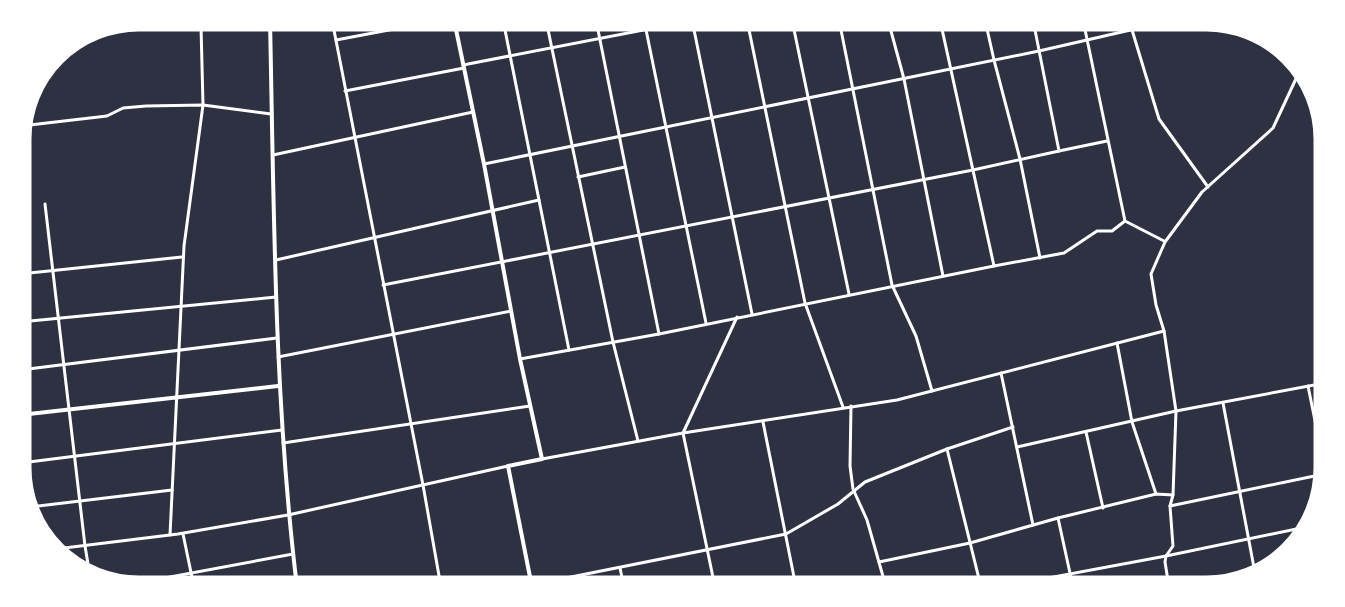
<svg xmlns="http://www.w3.org/2000/svg" width="1345" height="607" font-family="'PT Sans Narrow',sans-serif">
<rect width="100%" height="100%" fill="#2d3142"/>
<g fill="none" stroke-linecap="round" stroke-linejoin="round">
<g stroke="#fff" stroke-width="3">
<path d="M 173,20 C 190,25 196,31 212,20"/>
<polyline points="332,20 423,485 441,587"/>
<polyline points="503,20 569,350"/>
<polyline points="546,20 613,342 638,441"/>
<polyline points="596,20 659,334"/>
<polyline points="644,20 706,323"/>
<polyline points="692,20 752,314"/>
<polyline points="747,20 805,303 843,407"/>
<polyline points="792,20 849,294"/>
<polyline points="839,20 892,285 916,336 932,391"/>
<polyline points="888,20 904,79 943,276"/>
<polyline points="985,20 994,60 1020,159 1040,258"/>
<polyline points="1083,20 1125,221"/>
<polyline points="1129,20 1159,119 1208,187"/>
<polyline points="336,40 442,20"/>
<polyline points="463,65 695,20"/>
<polyline points="345,91 464,68"/>
<polyline points="21,126 107,116 123,108 146,106 203,105 271,114"/>
<polyline points="1059,151 1107,141"/>
<polyline points="273,155 473,112"/>
<polyline points="484,164 1039,51 1174,20"/>
<polyline points="578,177 625,167"/>
<polyline points="45,204 85,546 90,576"/>
<polyline points="276,260 539,200"/>
<polyline points="994,266 1064,253 1097,231 1112,231 1125,221 1164,241"/>
<polyline points="20,274 182,257"/>
<polyline points="383,285 973,170 1059,151 1033,20"/>
<polyline points="20,322 276,297"/>
<polyline points="1117,343 1132,422 1156,494"/>
<polyline points="278,357 511,311"/>
<polyline points="520,359 659,334 994,266 940,20"/>
<polyline points="20,370 277,338"/>
<polyline points="1001,373 1033,525"/>
<polyline points="1308,386 1325,470"/>
<polyline points="1223,403 1255,573"/>
<polyline points="851,406 850,466 853,489 867,520 886,587"/>
<polyline points="763,422 796,587"/>
<polyline points="1086,432 1103,508"/>
<polyline points="283,443 530,406"/>
<polyline points="1017,447 1176,411 1325,383"/>
<polyline points="947,449 981,587"/>
<polyline points="542,459 683,433 897,400 1164,331"/>
<polyline points="21,463 282,430"/>
<polyline points="1170,506 1324,474"/>
<polyline points="30,507 172,490"/>
<polyline points="1058,518 1073,587"/>
<polyline points="183,534 194,587"/>
<polyline points="170,535 184,246 203,105 201,26"/>
<polyline points="56,549 178,534 288,515 508,466"/>
<polyline points="879,562 970,543 1058,518 1156,494 1173,495"/>
<polyline points="620,568 624,587"/>
<polyline points="127,585 293,554"/>
<polyline points="521,587 786,534 838,504 865,482 947,449 1013,427"/>
<polyline points="715,587 683,433 737,317"/>
<polyline points="754,587 795,579"/>
<polyline points="1000,587 1166,556 1306,527"/>
<polyline points="1169,587 1165,562 1166,556 1173,546 1170,506 1173,495 1176,411 1164,331 1156,305 1151,274 1165,242 1202,192 1273,128 1301,68"/>
</g>
<g stroke="#fff" stroke-width="4">
<path d="M 270,20 C 274,209 274,399 297,587"/>
<polyline points="454,20 484,164 520,359 542,459 508,466 532,587"/>
<polyline points="20,415 278,386"/>
</g>
</g>
<path d="M0 0H1345V607H0ZM139 30H1206A109 109 0 0 1 1315 139V468A109 109 0 0 1 1206 577H139A109 109 0 0 1 30 468V139A109 109 0 0 1 139 30Z" fill="#fff" fill-rule="evenodd"/>
<path fill="none" stroke="#fff" stroke-width="3" d="M139 30H1206A109 109 0 0 1 1315 139V468A109 109 0 0 1 1206 577H139A109 109 0 0 1 30 468V139A109 109 0 0 1 139 30Z"/>
</svg>
